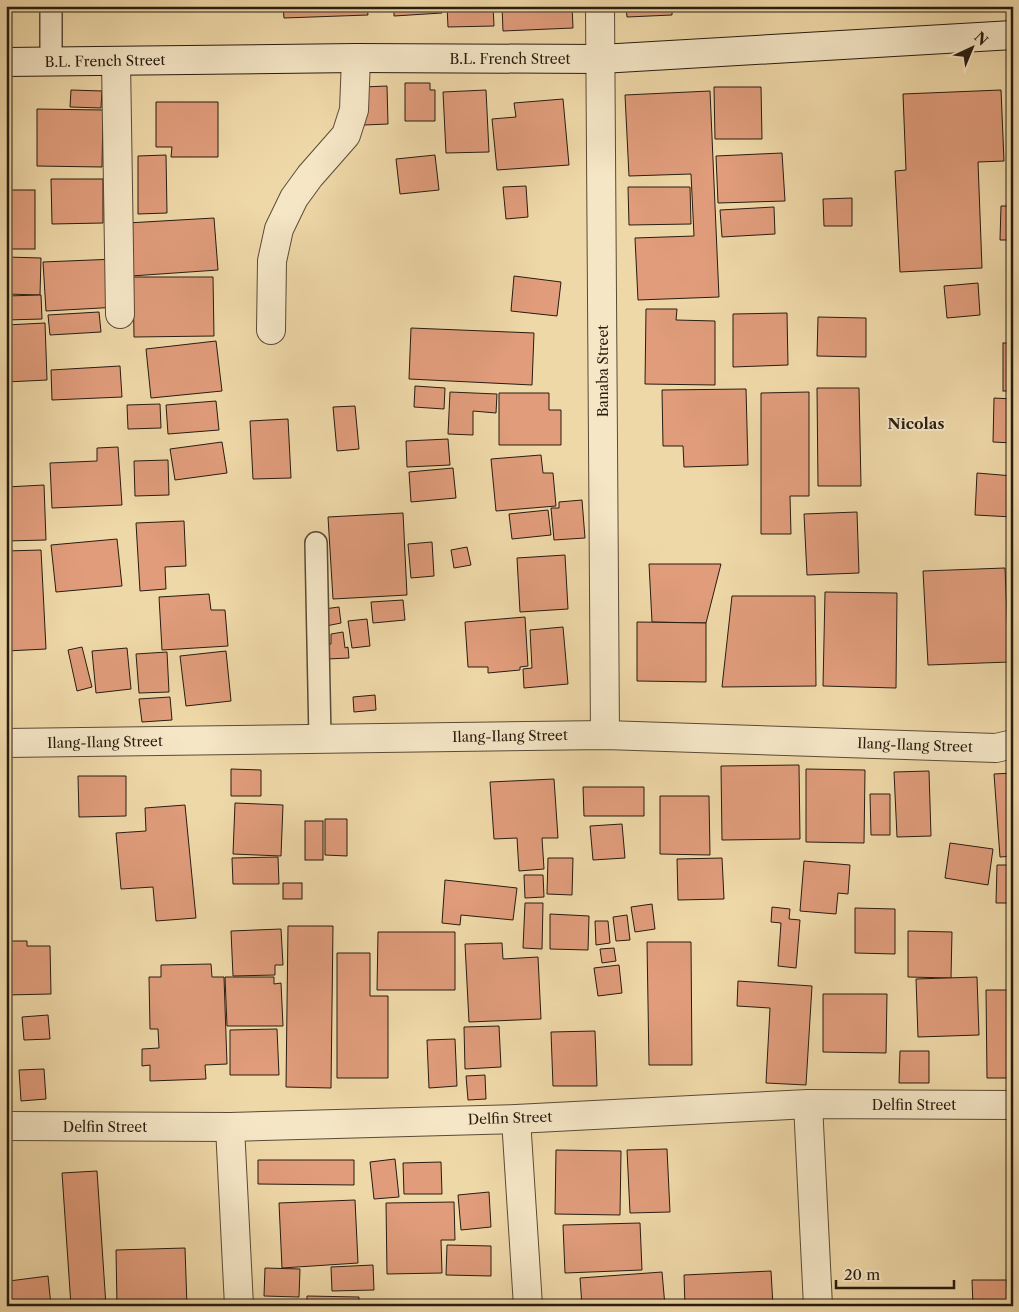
<svg xmlns="http://www.w3.org/2000/svg" width="1019" height="1312" font-family="'Libre Caslon Text',serif">
<rect width="100%" height="100%" fill="#efd8a8"/>
<filter id="stains"><feTurbulence type="fractalNoise" baseFrequency=".004" numOctaves="4"/><feColorMatrix values="0 0 0 0 .2 0 0 0 0 .09 0 0 0 0 .02 0 0 0 .5 -.17"/></filter>
<radialGradient id="worn" r=".72"><stop offset=".6" stop-color="#630" stop-opacity="0"/><stop offset="1" stop-color="#630" stop-opacity=".3"/></radialGradient>
<g fill="#e09c7b" stroke="#281c10">
<polygon points="283,6 367,6 368,15 284,18"/>
<polygon points="394,6 442,6 442,13 394,16"/>
<polygon points="447,6 493,6 494,26 448,27"/>
<polygon points="502,6 572,6 573,28 503,31"/>
<polygon points="626,6 672,6 672,15 627,17"/>
<polygon points="405,83 430,83 430,90 435,90 435,121 405,121"/>
<polygon points="387,86 388,124 364,125 363,87"/>
<polygon points="714,87 761,87 762,139 715,139"/>
<polygon points="71,90 102,91 101,108 70,107"/>
<polygon points="486,90 489,152 446,153 443,92"/>
<polygon points="1001,90 1004,161 978,162 982,268 900,272 895,171 906,170 903,94"/>
<polygon points="710,91 719,297 638,300 635,238 694,236 691,174 629,176 625,95"/>
<polygon points="563,99 569,165 497,170 492,119 516,117 514,103"/>
<polygon points="156,102 218,102 218,157 171,157 172,147 156,147"/>
<polygon points="37,109 103,110 102,167 37,166"/>
<polygon points="1010,115 1013,115 1013,200 1012,200"/>
<polygon points="782,153 785,201 718,203 716,156"/>
<polygon points="166,155 167,213 138,214 138,156"/>
<polygon points="435,155 439,190 400,194 396,159"/>
<polygon points="51,179 103,179 103,223 52,224"/>
<polygon points="526,186 528,217 506,219 503,187"/>
<polygon points="628,187 690,187 691,224 629,225"/>
<rect x="6" y="190" width="29" height="59"/>
<polygon points="852,198 852,226 824,226 823,199"/>
<polygon points="1001,206 1013,206 1013,240 1000,240"/>
<polygon points="774,207 775,234 722,237 720,210"/>
<polygon points="214,218 218,270 131,276 127,223"/>
<polygon points="6,257 41,258 40,295 6,294"/>
<polygon points="116,259 119,307 46,311 43,262"/>
<polygon points="514,276 561,282 557,316 511,311"/>
<polygon points="133,277 213,277 214,336 134,337"/>
<polygon points="978,283 980,315 947,318 944,286"/>
<polygon points="41,295 42,319 6,320 6,296"/>
<polygon points="646,309 677,309 676,320 715,321 715,385 645,384"/>
<polygon points="99,312 101,332 50,335 48,315"/>
<polygon points="787,313 788,365 733,367 733,314"/>
<polygon points="818,317 866,318 866,357 817,356"/>
<polygon points="45,323 47,380 6,382 6,325"/>
<polygon points="411,328 534,333 532,385 409,379"/>
<polygon points="216,341 222,391 151,398 146,349"/>
<rect x="1003" y="343" width="10" height="48"/>
<polygon points="120,366 122,397 52,400 51,370"/>
<polygon points="415,386 445,388 444,409 414,407"/>
<polygon points="817,388 859,388 861,486 818,486"/>
<polygon points="746,389 748,465 684,467 683,446 663,446 662,390"/>
<polygon points="450,392 497,394 496,413 473,411 473,435 448,434"/>
<polygon points="809,392 809,496 790,496 791,534 761,534 761,393"/>
<polygon points="499,393 549,393 549,410 561,410 561,445 499,445"/>
<polygon points="994,398 1013,399 1013,443 993,442"/>
<polygon points="216,401 219,430 168,434 166,405"/>
<polygon points="160,404 161,428 128,429 127,405"/>
<polygon points="355,406 359,449 337,451 333,407"/>
<polygon points="288,419 291,478 253,479 250,421"/>
<polygon points="448,439 450,465 407,467 406,441"/>
<polygon points="222,442 227,473 175,480 170,449"/>
<polygon points="118,447 122,505 52,508 50,463 97,461 97,448"/>
<polygon points="541,455 543,473 553,473 556,506 496,511 491,459"/>
<polygon points="168,460 169,495 135,496 134,461"/>
<polygon points="453,468 456,498 411,502 409,472"/>
<polygon points="977,473 1013,476 1013,517 975,515"/>
<polygon points="44,485 46,540 6,541 6,487"/>
<polygon points="582,500 585,538 554,540 551,508 559,508 559,502"/>
<polygon points="548,510 551,535 512,539 509,514"/>
<polygon points="857,512 859,573 807,575 804,514"/>
<polygon points="403,513 407,595 333,599 328,517"/>
<polygon points="184,521 186,566 165,567 166,589 140,591 136,523"/>
<polygon points="117,539 122,586 56,592 51,545"/>
<polygon points="432,542 434,576 411,578 408,544"/>
<polygon points="467,547 471,565 454,568 451,550"/>
<polygon points="41,550 46,649 6,651 6,551"/>
<polygon points="565,555 568,609 520,612 517,558"/>
<polygon points="649,564 721,564 706,623 652,622"/>
<polygon points="1005,568 1009,662 928,665 923,571"/>
<polygon points="825,592 897,593 896,688 823,686"/>
<polygon points="209,594 211,610 225,610 228,646 162,650 159,597"/>
<polygon points="732,596 815,596 816,686 722,687"/>
<polygon points="403,600 405,620 373,623 371,602"/>
<polygon points="339,607 341,623 326,626 324,609"/>
<polygon points="525,617 528,666 520,667 520,670 488,673 488,667 468,667 465,622"/>
<polygon points="367,619 370,646 352,648 348,621"/>
<polygon points="637,622 706,623 706,682 637,681"/>
<polygon points="563,627 568,684 524,688 523,669 532,668 530,630"/>
<polygon points="343,632 345,648 348,647 349,658 327,659 325,645 331,644 331,634"/>
<polygon points="82,647 92,687 77,691 68,650"/>
<polygon points="127,648 131,689 96,693 92,651"/>
<polygon points="226,651 231,701 186,706 180,656"/>
<polygon points="167,652 169,692 139,693 136,654"/>
<polygon points="375,695 376,710 354,712 353,697"/>
<polygon points="170,697 172,720 142,722 139,699"/>
<polygon points="799,765 800,839 722,840 721,766"/>
<polygon points="231,769 261,770 261,796 231,796"/>
<polygon points="806,769 865,770 864,843 806,842"/>
<polygon points="929,771 931,836 897,837 894,772"/>
<polygon points="1013,773 1013,856 1000,857 994,774"/>
<polygon points="78,776 126,776 126,816 79,817"/>
<polygon points="554,779 558,838 542,838 544,869 519,871 517,838 494,839 490,782"/>
<polygon points="583,787 644,787 644,816 584,816"/>
<polygon points="870,794 890,794 890,835 871,835"/>
<polygon points="660,796 709,796 710,855 660,854"/>
<polygon points="235,803 283,805 281,856 233,854"/>
<polygon points="6,804 11,804 6,873"/>
<polygon points="185,805 196,918 156,921 153,887 121,889 116,833 146,831 145,808"/>
<polygon points="325,819 347,819 347,856 325,855"/>
<rect x="305" y="821" width="18" height="39"/>
<polygon points="622,824 625,858 593,860 590,826"/>
<polygon points="950,843 993,849 988,885 945,878"/>
<polygon points="278,857 279,884 233,884 232,858"/>
<polygon points="548,858 573,858 572,895 547,894"/>
<polygon points="722,858 724,899 678,900 677,859"/>
<polygon points="804,861 850,865 848,894 838,893 836,914 800,911"/>
<polygon points="997,865 1013,865 1013,903 996,903"/>
<polygon points="524,875 543,875 544,897 525,898"/>
<polygon points="445,880 517,888 513,920 461,915 460,925 442,923"/>
<rect x="283" y="883" width="19" height="16"/>
<polygon points="525,903 543,903 542,949 523,948"/>
<polygon points="652,904 655,929 635,932 631,907"/>
<polygon points="772,907 790,909 789,919 800,920 796,968 778,966 781,923 771,922"/>
<polygon points="855,908 895,909 895,954 855,953"/>
<polygon points="550,914 589,916 588,950 550,949"/>
<polygon points="627,915 630,940 616,941 613,917"/>
<polygon points="595,921 608,921 610,943 596,945"/>
<polygon points="288,926 333,926 331,1088 286,1087"/>
<polygon points="281,929 283,965 275,965 275,975 233,976 231,931"/>
<polygon points="908,931 952,932 951,978 908,977"/>
<polygon points="378,932 455,932 455,990 377,990"/>
<polygon points="6,941 27,941 27,946 50,946 51,994 6,995"/>
<polygon points="647,942 691,942 692,1065 649,1065"/>
<polygon points="502,943 503,959 538,957 541,1019 469,1022 465,944"/>
<polygon points="614,948 616,961 602,963 600,949"/>
<polygon points="337,953 370,953 370,996 388,996 388,1078 337,1078"/>
<polygon points="211,964 212,977 224,977 227,1064 205,1065 206,1079 150,1081 150,1065 142,1066 142,1049 159,1048 158,1029 150,1029 149,977 161,977 161,965"/>
<polygon points="619,965 622,993 598,996 594,968"/>
<polygon points="225,977 274,977 274,984 281,983 283,1026 227,1026"/>
<polygon points="977,977 979,1035 918,1037 916,979"/>
<polygon points="738,981 812,986 806,1085 766,1083 770,1008 737,1006"/>
<polygon points="986,990 1013,990 1013,1078 987,1078"/>
<polygon points="823,994 887,994 886,1053 823,1052"/>
<polygon points="48,1015 50,1039 24,1040 22,1017"/>
<polygon points="499,1026 501,1067 465,1069 464,1027"/>
<polygon points="277,1029 279,1075 230,1075 230,1030"/>
<polygon points="595,1031 597,1086 553,1086 551,1032"/>
<polygon points="455,1039 457,1086 429,1088 427,1040"/>
<polygon points="900,1051 929,1051 929,1083 899,1083"/>
<polygon points="44,1069 46,1099 21,1101 19,1070"/>
<polygon points="485,1075 486,1099 468,1100 466,1076"/>
<polygon points="667,1149 670,1212 630,1213 627,1150"/>
<polygon points="556,1150 621,1151 620,1215 555,1214"/>
<polygon points="395,1159 399,1197 374,1199 370,1162"/>
<polygon points="258,1160 354,1160 354,1185 258,1184"/>
<polygon points="441,1162 442,1194 404,1194 403,1163"/>
<polygon points="97,1171 106,1306 71,1306 62,1173"/>
<polygon points="489,1192 491,1227 461,1230 458,1195"/>
<polygon points="355,1200 358,1263 282,1268 279,1203"/>
<polygon points="454,1202 455,1240 441,1240 442,1273 387,1274 386,1203"/>
<polygon points="640,1223 642,1270 565,1273 563,1225"/>
<polygon points="447,1245 491,1246 491,1276 446,1275"/>
<polygon points="185,1248 187,1306 117,1306 116,1250"/>
<polygon points="373,1265 374,1290 332,1291 331,1267"/>
<polygon points="265,1268 300,1269 299,1297 264,1296"/>
<polygon points="771,1271 773,1306 685,1306 684,1275"/>
<polygon points="662,1272 665,1306 582,1306 580,1278"/>
<polygon points="48,1276 51,1306 12,1306 9,1281"/>
<polygon points="972,1280 1007,1280 1008,1306 973,1306"/>
<polygon points="307,1296 359,1297 359,1306 307,1306"/>
<polygon points="398,1303 467,1304 467,1306 397,1306"/>
</g>
<g fill="none" stroke-linecap="round" stroke-linejoin="round">
<g stroke="#5a4b36" stroke-width="24">
<g id="lane">
<polyline points="51,62 51,6"/>
<polyline points="316,543 320,739"/>
</g>
</g>
<g stroke="#5a4b36" stroke-width="30">
<g id="street">
<polyline points="600,6 605,735"/>
<polyline points="116,61 120,314"/>
<polyline points="271,330 272,261 279,229 294,198 310,176 346,135 354,110 356,58"/>
<polyline points="6,743 605,735 996,748 1013,744"/>
<polyline points="808,1104 818,1306"/>
<polyline points="516,1119 528,1306"/>
<polyline points="6,1126 230,1127 516,1119 808,1104 1013,1105"/>
<polyline points="230,1127 239,1306"/>
</g>
</g>
<g stroke="#281c10" stroke-width="30">
<polyline id="secondary" points="6,62 356,58 601,59 1013,35"/>
</g>
<use href="#lane" stroke="#f5e6c6" stroke-width="21"/>
<use href="#street" stroke="#f5e6c6" stroke-width="28"/>
<use href="#secondary" stroke="#f5e6c6" stroke-width="28"/>
</g>
<g text-anchor="middle" dominant-baseline="central" stroke-width="4" stroke-linejoin="round" paint-order="stroke">
<g font-size="14" fill="#281c10" stroke="#f5e6c6">
<text x="510" y="59">B.L. French Street</text>
<text transform="translate(105 61) rotate(-1)">B.L. French Street</text>
<text transform="translate(603 371) rotate(-90)">Banaba Street</text>
<text transform="translate(510 736) rotate(-1)">Ilang-Ilang Street</text>
<text transform="translate(105 742) rotate(-1)">Ilang-Ilang Street</text>
<text transform="translate(915 745) rotate(2)">Ilang-Ilang Street</text>
<text x="914" y="1105">Delfin Street</text>
<text transform="translate(510 1118) rotate(-2)">Delfin Street</text>
<text x="105" y="1127">Delfin Street</text>
</g>
<g font-size="15" font-weight="bold" fill="#281c10" stroke="#f5e6c6">
<text x="916" y="423">Nicolas</text>
</g>
</g>
<rect width="1019" height="1312" fill="none" stroke="#efd8a8" stroke-width="25"/>
<rect x="8" y="8" width="1004" height="1297" fill="none" stroke="#281c10" stroke-width="2.5"/>
<rect x="12" y="12" width="994" height="1287" fill="none" stroke="#281c10"/>
<g transform="translate(972 48) rotate(44)" stroke="#f5e6c6" stroke-width="4" paint-order="stroke">
<path d="M0-4L9 19L0 12L-9 19Z" fill="#281c10"/>
<text y="-8" font-size="14" font-weight="bold" text-anchor="middle" fill="#281c10">N</text>
</g>
<path d="M836 1280v8h118v-8" fill="none" stroke="#281c10" stroke-width="2.5"/>
<text x="844" y="1280" font-size="15" fill="#281c10" stroke="#f5e6c6" stroke-width="4" paint-order="stroke">20 m</text>
<rect width="100%" height="100%" filter="url(#stains)"/>
<rect width="100%" height="100%" fill="url(#worn)"/>
</svg>
